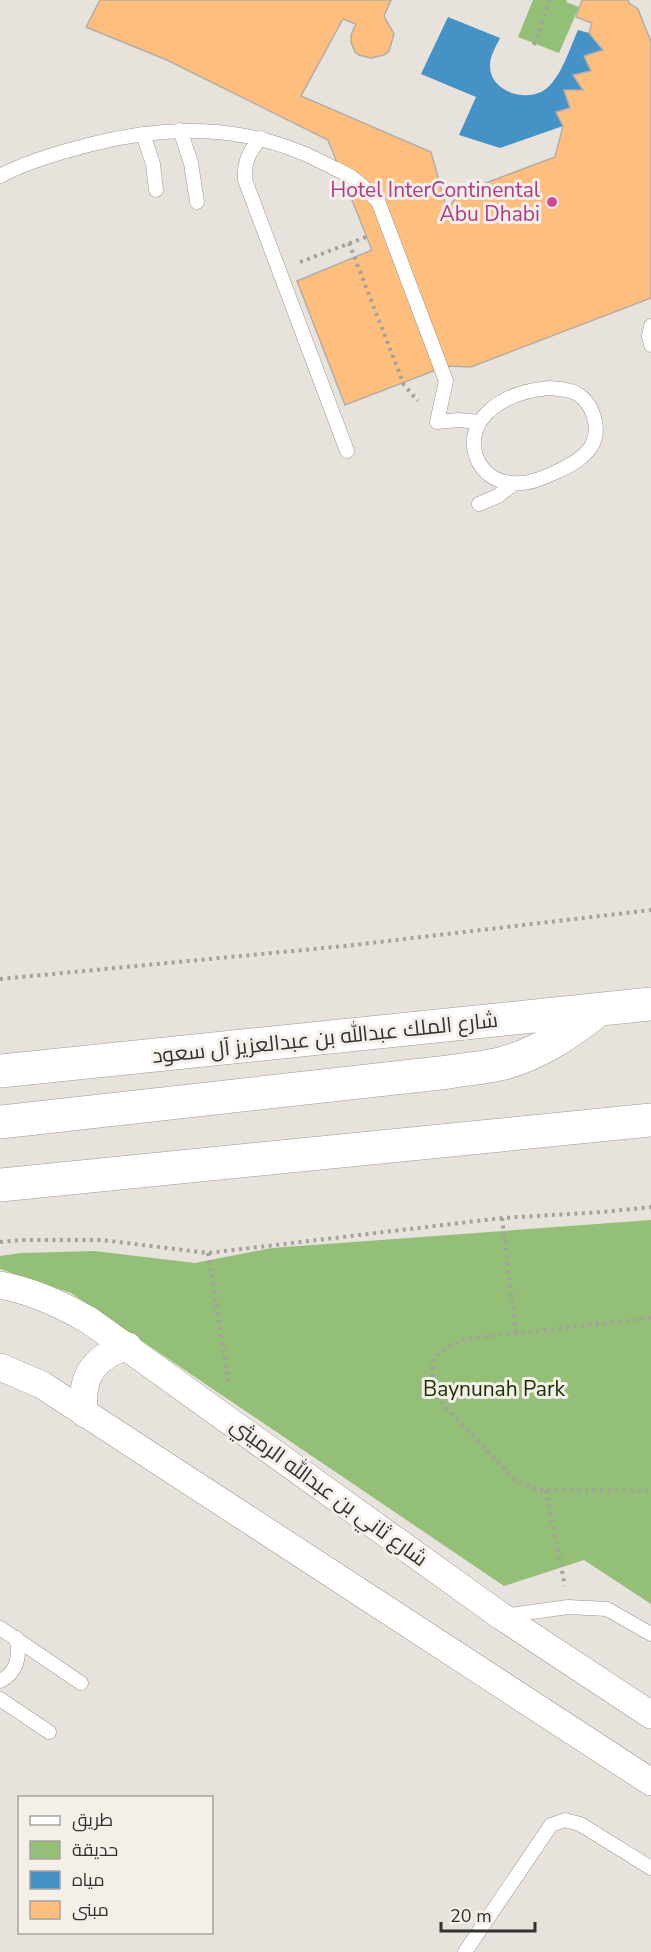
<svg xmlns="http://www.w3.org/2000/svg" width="651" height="1952" font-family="'Nunito Sans',Cairo,sans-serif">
<rect width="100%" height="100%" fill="#e7e2dc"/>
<g fill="#93bf76">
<polygon points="533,0 567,0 566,2 579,7 559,53 518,37"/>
<polygon points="651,1220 651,1604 584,1560 504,1586 71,1293 0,1269 0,1256 21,1253 94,1251 195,1263 272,1248"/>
</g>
<path fill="#4492c6" d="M 448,17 L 500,38 C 496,47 490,55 490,65 C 489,92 528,104 547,88 C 562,75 570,48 578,30 L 589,33 L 603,50 L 584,56 L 591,71 L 573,75 L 583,90 L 564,90 L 570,108 L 556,113 L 563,126 L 500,148 L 459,135 L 476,97 L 421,74 Z"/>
<polygon fill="#febf7e" stroke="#b3ada8" stroke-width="1.5" points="100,0 391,0 384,16 394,34 389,51 384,55 371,58 359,55 355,52 351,42 351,35 356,24 343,19 301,96 431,152 447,210 459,193 555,157 563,126 556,112 570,108 564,90 583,90 573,75 591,71 584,56 603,50 589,33 592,23 576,17 582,0 628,0 629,3 638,9 651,42 651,298 471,367 446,366 345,405 297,281 372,250 328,140 167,60 86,27"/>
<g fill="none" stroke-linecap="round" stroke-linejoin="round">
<g stroke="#9d9893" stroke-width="15">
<g id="service">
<polyline points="180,130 191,163 197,202"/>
<polyline points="143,134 153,164 156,190"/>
<path d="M 261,138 C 249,151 244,162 245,180 L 347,451"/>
<path d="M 0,176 C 24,163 51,155 77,148 C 163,124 246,122 326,164 C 335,169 346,173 354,179 C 363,185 370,194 378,201 L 446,381 L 437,422 L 458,420 L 479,422"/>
<polyline points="651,326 649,336 651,345"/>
<path d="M 549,388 C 558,389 567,389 576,393 C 593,403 601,427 592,445 C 585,458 569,466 556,472 C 543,478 527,485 512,483 C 476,481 461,438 487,413 C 503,397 527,390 549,388 Z"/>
<polyline points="479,504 498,496 513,484"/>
<polyline points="504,1616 568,1607 607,1609 651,1634"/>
<polyline points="0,1628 81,1683"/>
<path d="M 0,1681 C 17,1673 21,1655 16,1638"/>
<polyline points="0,1699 49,1732"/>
<polyline points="465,1952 551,1825 565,1820 580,1824 651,1868"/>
</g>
</g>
<g stroke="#9d9893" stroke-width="28">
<g id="minor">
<path d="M 0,1285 C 33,1291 61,1304 90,1321 L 501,1616 L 651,1715"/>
<polyline points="0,1367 42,1385 651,1782"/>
<path d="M 85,1414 C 79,1378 93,1357 128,1346"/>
</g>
</g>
<g stroke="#9d9893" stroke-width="34">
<g id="secondary">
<polyline points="0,1071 651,1004"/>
<path d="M 0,1122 L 449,1072 C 465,1069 483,1068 500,1064 C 537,1055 569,1033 598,1010"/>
<polyline points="0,1185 651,1120"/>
</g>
</g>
<g stroke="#a5a19c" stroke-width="4" stroke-dasharray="3 4.5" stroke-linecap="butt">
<polyline points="534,45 550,0"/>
<polyline points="349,243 404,385 418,401"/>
<polyline points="300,262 369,236"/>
<polyline points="0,979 345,946 651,910"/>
<polyline points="502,1218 516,1333"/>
<polyline points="0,1242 22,1240 102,1240 208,1253 502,1218 603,1212 651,1207"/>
<polyline points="208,1253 229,1386"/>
<polyline points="651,1318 465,1339 445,1348 433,1360 432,1377 437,1398 515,1480 538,1490 651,1491"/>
<polyline points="546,1490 565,1586"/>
</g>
<use href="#service" stroke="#fff" stroke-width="14"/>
<use href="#minor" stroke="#fff" stroke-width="27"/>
<use href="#secondary" stroke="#fff" stroke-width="33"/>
</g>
<circle fill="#d1479c" stroke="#f4efe9" stroke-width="2" cx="552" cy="202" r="6"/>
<g text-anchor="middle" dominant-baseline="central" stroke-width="6" stroke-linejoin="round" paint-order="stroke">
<g font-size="21" fill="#b23c85" stroke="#f4efe9" text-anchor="end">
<text x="540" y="190">Hotel InterContinental<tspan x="540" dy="24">Abu Dhabi</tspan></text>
</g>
<g font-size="21" fill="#33312e" stroke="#f4efe9">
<text transform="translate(325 1038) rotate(-6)">شارع الملك عبدالله بن عبدالعزيز آل سعود</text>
<text transform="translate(329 1492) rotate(36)">شارع ثاني بن عبدالله الرميثي</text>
</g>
<g font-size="21" fill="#173200" stroke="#f4efe9">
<text x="494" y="1389">Baynunah Park</text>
</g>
</g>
<rect x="18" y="1796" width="195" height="138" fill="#f4efe9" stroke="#a7a39e" stroke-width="1.5"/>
<rect x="30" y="1816" width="30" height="9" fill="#ffffff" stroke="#a7a39e" stroke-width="1.5"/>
<text x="72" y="1826" font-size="18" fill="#33312e">طريق</text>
<rect x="30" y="1841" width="30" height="18" fill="#93bf76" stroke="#a7a39e" stroke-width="1.5"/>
<text x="72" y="1856" font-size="18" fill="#33312e">حديقة</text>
<rect x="30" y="1871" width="30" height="18" fill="#4492c6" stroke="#a7a39e" stroke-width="1.5"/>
<text x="72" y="1886" font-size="18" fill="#33312e">مياه</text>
<rect x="30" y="1901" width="30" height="18" fill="#febf7e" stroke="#a7a39e" stroke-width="1.5"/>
<text x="72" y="1916" font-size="18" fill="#33312e">مبنى</text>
<path d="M441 1922v9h94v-9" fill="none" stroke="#33312e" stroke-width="3"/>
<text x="450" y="1922" font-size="18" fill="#33312e" stroke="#f4efe9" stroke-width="4.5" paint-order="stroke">20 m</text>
</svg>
